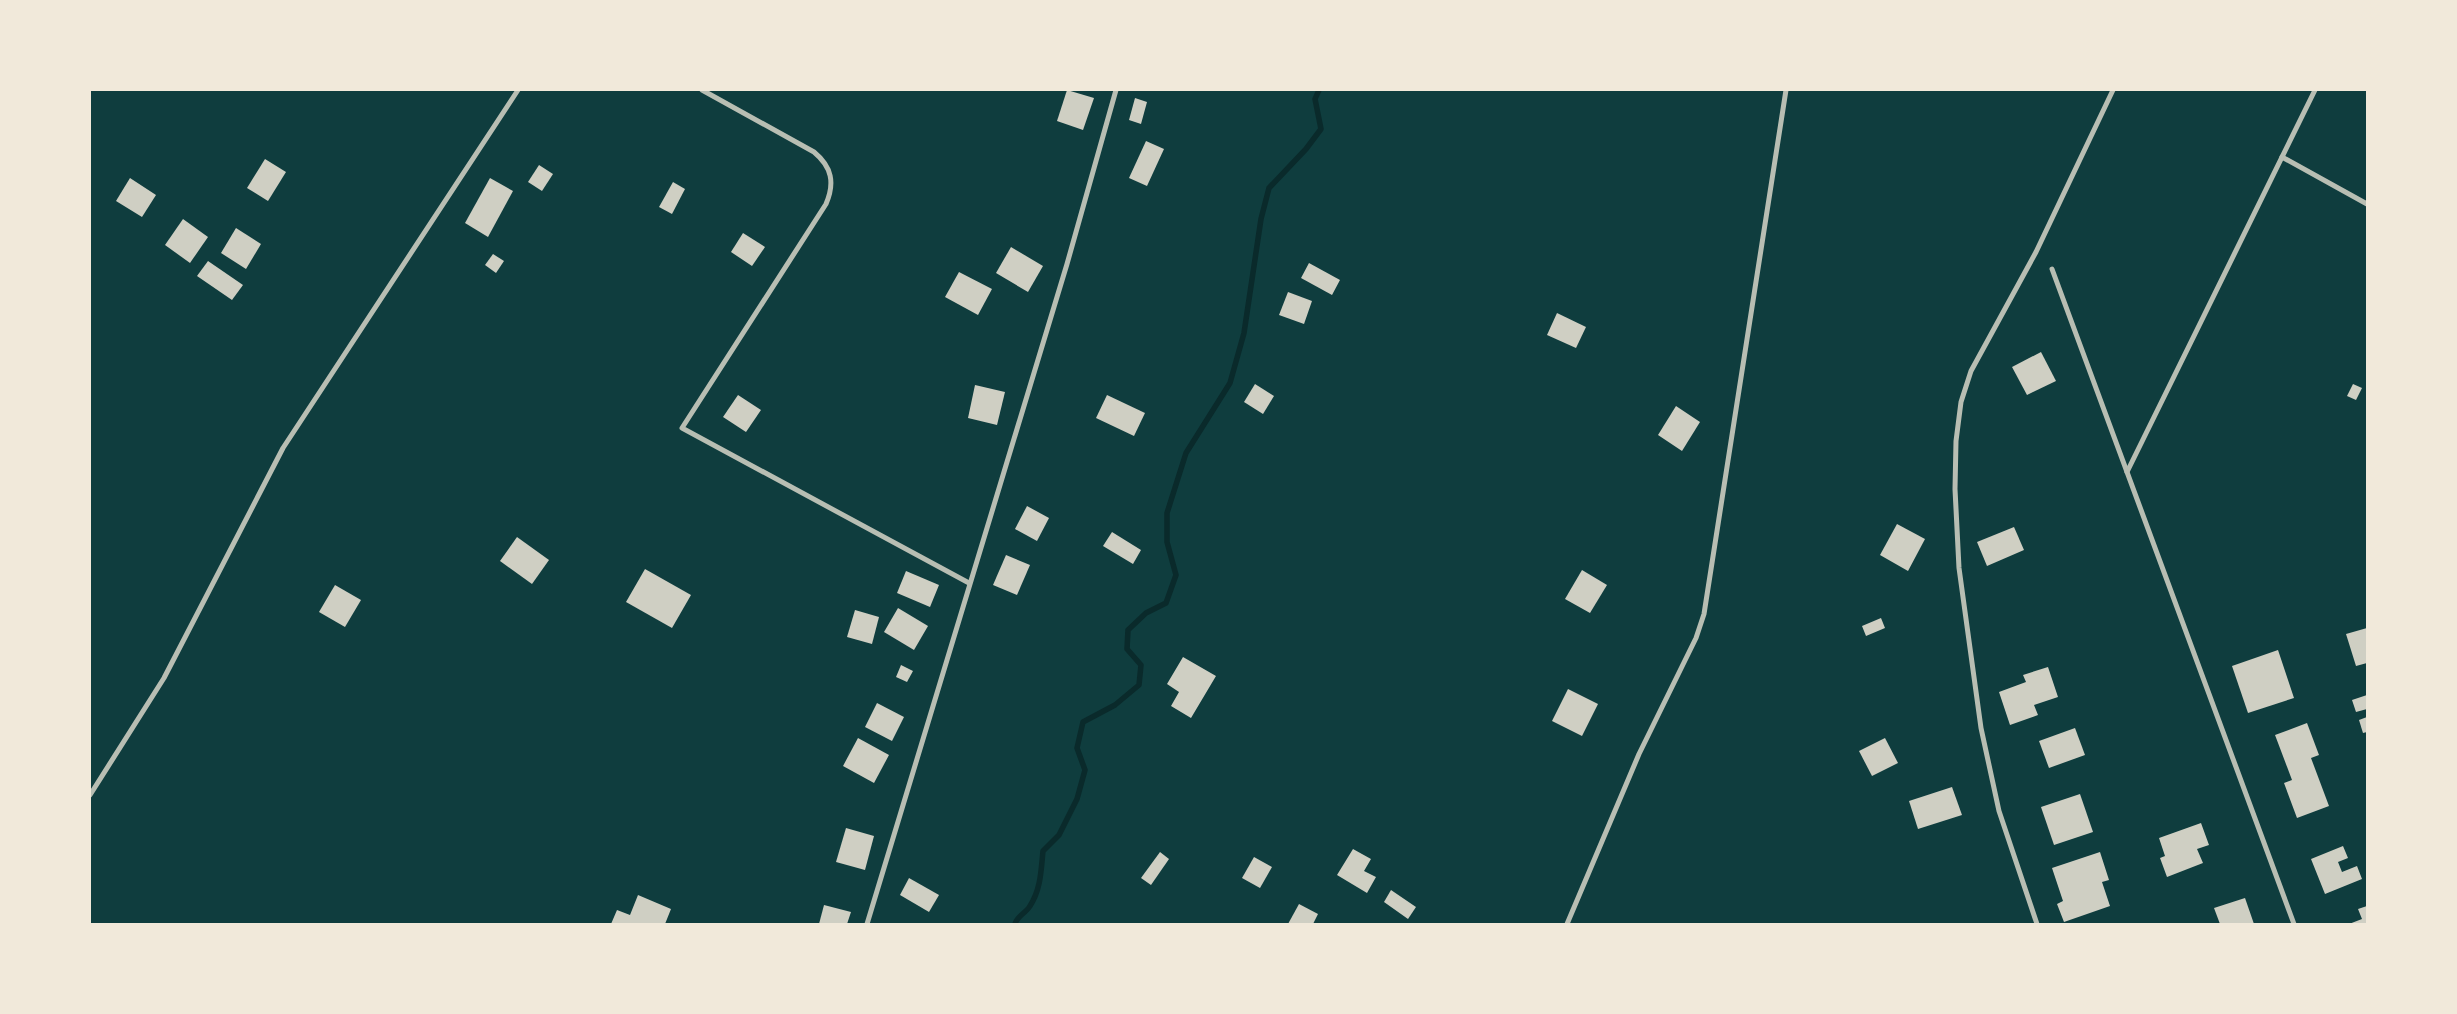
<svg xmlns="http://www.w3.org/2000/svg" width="2457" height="1014" font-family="Bitter,serif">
<rect width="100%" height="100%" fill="#0f3d3e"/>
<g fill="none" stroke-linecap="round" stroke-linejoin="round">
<path stroke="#0a2a2b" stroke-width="5.5" d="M 1015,924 C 1017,916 1026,913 1030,906 C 1041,889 1041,870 1043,851 L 1059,835 L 1077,799 L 1085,770 L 1077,748 L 1083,722 L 1115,705 L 1139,685 L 1141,665 L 1127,649 L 1128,630 L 1146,613 L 1166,603 L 1176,575 L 1167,542 L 1167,513 L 1186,453 L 1230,383 L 1244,333 L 1261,219 L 1269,188 L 1306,149 L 1321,129 L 1315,99 L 1319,90"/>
</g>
<g fill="#cfcfc3">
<polygon points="1067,90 1094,98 1083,130 1057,121"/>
<polygon points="1135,98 1147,102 1141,124 1129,120"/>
<polygon points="1146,141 1164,149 1147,186 1129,178"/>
<polygon points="265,159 286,172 268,201 247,188"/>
<polygon points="539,165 553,174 542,191 528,182"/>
<polygon points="130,178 156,195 142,217 116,201"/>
<polygon points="490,178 513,191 488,237 465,223"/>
<polygon points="673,182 685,189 672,214 659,207"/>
<polygon points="183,219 208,237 190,263 165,245"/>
<polygon points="236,228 261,244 246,269 221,253"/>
<polygon points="743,233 765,247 752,266 731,252"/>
<polygon points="1011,247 1043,266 1028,292 996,273"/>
<polygon points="493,254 504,261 496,273 485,265"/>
<polygon points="208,261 243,285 232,300 197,276"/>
<polygon points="1309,263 1340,280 1332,295 1301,278"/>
<polygon points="959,272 992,289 978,315 945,297"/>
<polygon points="1288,292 1312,301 1304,324 1279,315"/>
<polygon points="1557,313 1586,327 1576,348 1547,335"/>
<polygon points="2041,352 2056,381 2027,395 2012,367"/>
<polygon points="1255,384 1274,396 1263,414 1244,402"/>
<polygon points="2353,384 2362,388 2356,400 2347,396"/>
<polygon points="975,385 1005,392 997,425 968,418"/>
<polygon points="738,395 761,410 746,432 723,417"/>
<polygon points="1107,395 1145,413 1134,436 1096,418"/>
<polygon points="1676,406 1700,422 1682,451 1658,435"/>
<polygon points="1027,506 1049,518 1037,541 1015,529"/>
<polygon points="1897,524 1925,539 1908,571 1880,555"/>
<polygon points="2014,527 2024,550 1987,566 1977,542"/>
<polygon points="1112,532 1141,550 1133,564 1103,546"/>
<polygon points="517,537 549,560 532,584 500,561"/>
<polygon points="1006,555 1030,565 1017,595 993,585"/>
<polygon points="645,569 691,595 672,628 626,602"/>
<polygon points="1582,570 1607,585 1590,613 1565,599"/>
<polygon points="906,571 939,585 930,607 897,593"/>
<polygon points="335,585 361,600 345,627 319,612"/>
<polygon points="898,608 928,626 914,650 884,632"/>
<polygon points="855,610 879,617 872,644 847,637"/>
<polygon points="1881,618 1885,628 1866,636 1862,626"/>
<polygon points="2367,628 2367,663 2356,666 2346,634"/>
<polygon points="2278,650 2294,698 2248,713 2232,666"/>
<polygon points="1183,657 1216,676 1191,718 1171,706 1179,692 1167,684"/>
<polygon points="901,665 913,671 907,682 896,677"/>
<polygon points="2048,667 2058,697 2034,705 2038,715 2010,725 1999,692 2026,682 2023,675"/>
<polygon points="1568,689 1598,704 1582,736 1552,721"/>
<polygon points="2367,695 2367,709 2356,712 2352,700"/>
<polygon points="877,703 904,717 892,741 865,727"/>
<polygon points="2367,717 2367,732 2363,733 2359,720"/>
<polygon points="2307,723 2319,755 2311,758 2329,806 2297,818 2284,783 2292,780 2275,735"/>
<polygon points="2075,728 2085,755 2049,768 2039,741"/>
<polygon points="858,738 889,755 874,783 843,766"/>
<polygon points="1885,738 1898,763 1872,776 1859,751"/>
<polygon points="1952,787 1962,815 1918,829 1909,801"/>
<polygon points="2080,794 2093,832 2054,845 2041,807"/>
<polygon points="2201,823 2209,845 2197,849 2203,863 2167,877 2160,858 2165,856 2159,838"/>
<polygon points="846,828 874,836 865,870 836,862"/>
<polygon points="2343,846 2348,858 2338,862 2342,872 2357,866 2362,879 2325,894 2311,859"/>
<polygon points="1353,849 1371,859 1364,871 1376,877 1367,893 1337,875"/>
<polygon points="1160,852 1169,859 1151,885 1141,878"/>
<polygon points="2100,852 2109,880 2102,882 2110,906 2064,922 2057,904 2063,901 2052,868"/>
<polygon points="1254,857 1272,867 1260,888 1242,878"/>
<polygon points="909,878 939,895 929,912 900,895"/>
<polygon points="1391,890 1416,907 1408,919 1384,902"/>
<polygon points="638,895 671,909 665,924 611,924 617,910 630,915"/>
<polygon points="2245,898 2254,924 2220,924 2214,908"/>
<polygon points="1299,904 1318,914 1313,924 1288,924"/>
<polygon points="824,905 851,912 847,924 819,924"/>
<polygon points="2367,906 2367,924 2349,924 2362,919 2358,909"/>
</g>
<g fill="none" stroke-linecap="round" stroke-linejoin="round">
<g stroke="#b8beb3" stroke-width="5">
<path d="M 702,90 L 814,152 C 832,167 835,183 826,204 L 682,428 L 969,583"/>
<polyline points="2282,157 2367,204"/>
<polyline points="2052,269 2294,924"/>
<polyline points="2127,472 2315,90"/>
<polyline points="90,795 164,678 283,448 518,90"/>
<polyline points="867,924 1067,264 1116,90"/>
<polyline points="1567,924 1639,754 1696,638 1704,614 1786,90"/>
<polyline points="2037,924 1999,811 1981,728 1959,568 1955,489 1956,441 1961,402 1971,371 2036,252 2113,90"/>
</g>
</g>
<rect width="2457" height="1014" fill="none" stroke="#f1e9da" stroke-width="182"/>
</svg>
